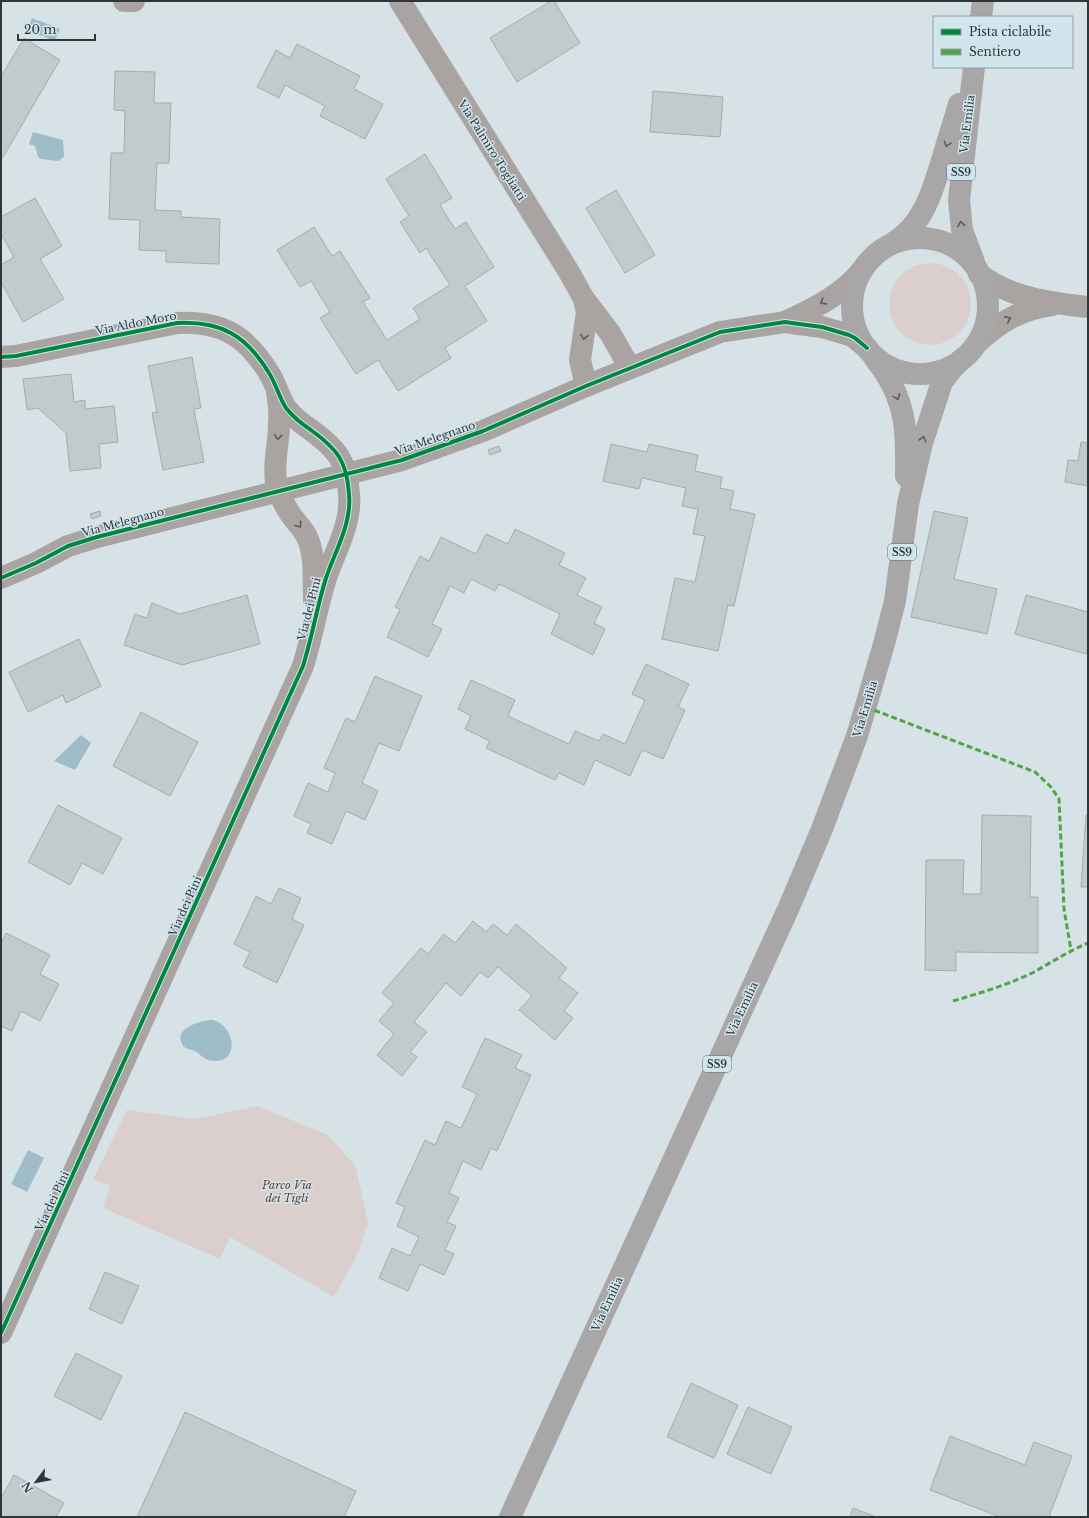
<svg xmlns="http://www.w3.org/2000/svg" width="1089" height="1518" font-family="'Libre Baskerville',serif">
<rect width="100%" height="100%" fill="#d7e2e7"/>
<g fill="#dacfcd">
<circle cx="930" cy="304" r="41"/>
<polygon points="258,1106 328,1135 356,1167 368,1223 358,1254 334,1297 230,1237 220,1259 103,1208 110,1185 93,1179 127,1110 195,1119"/>
</g>
<g fill="#9ebdc9">
<polygon points="32,18 60,29 55,41 27,30"/>
<polygon points="33,132 63,140 64,157 58,161 41,159 38,157 35,146 29,144"/>
<polygon points="81,735 91,743 75,770 54,761"/>
<path d="M 213,1020 C 234,1025 240,1060 217,1061 C 203,1062 200,1052 192,1050 C 187,1049 182,1047 181,1041 C 176,1027 203,1020 213,1020 Z"/>
<polygon points="28,1150 44,1158 27,1192 11,1184"/>
</g>
<g fill="#c2cace" stroke="#a3acaf">
<polygon points="551,1 554,1 580,43 517,82 490,38"/>
<polygon points="24,38 60,60 3,157 1,156 1,77"/>
<polygon points="297,44 360,76 354,89 383,104 365,139 320,116 325,106 285,85 279,98 257,87 276,50 290,58"/>
<polygon points="115,71 155,72 154,103 171,103 169,163 157,163 155,210 181,211 181,217 220,219 219,264 166,262 166,251 139,250 140,220 109,219 111,153 124,153 125,111 114,110"/>
<polygon points="653,91 723,97 720,137 650,132"/>
<polygon points="425,154 452,198 440,205 455,229 466,222 494,267 465,286 487,321 445,348 451,358 398,391 378,360 356,374 320,318 330,312 311,281 300,287 277,250 314,227 332,256 340,251 370,298 363,302 387,340 420,319 413,308 450,285 426,248 420,253 400,222 409,216 386,179"/>
<polygon points="616,190 655,255 625,273 586,208"/>
<polygon points="35,198 62,246 40,259 64,299 23,322 1,282 1,265 14,257 1,234 1,217"/>
<polygon points="192,357 201,408 194,409 204,462 163,470 152,413 157,412 148,366"/>
<polygon points="71,374 74,402 85,400 85,409 114,406 118,442 99,444 101,468 70,471 66,433 38,408 27,410 23,379"/>
<polygon points="1081,442 1088,443 1088,486 1065,482 1068,460 1078,461"/>
<polygon points="611,444 647,452 649,444 698,455 695,471 722,477 720,488 734,491 730,509 755,514 734,606 728,605 718,651 662,639 675,578 695,582 705,536 693,534 698,509 682,506 686,488 642,478 639,489 603,481"/>
<polygon points="499,446 501,451 490,455 488,450"/>
<polygon points="100,511 101,516 92,519 90,514"/>
<polygon points="934,511 968,518 954,579 997,589 987,634 911,617"/>
<polygon points="515,529 565,553 559,565 586,578 577,595 602,607 594,623 605,629 593,655 551,634 560,614 499,584 495,591 471,579 464,593 450,586 432,624 442,629 428,657 387,637 400,609 395,607 420,556 429,561 441,537 476,554 486,534 508,544"/>
<polygon points="247,595 260,644 182,665 124,645 135,614 147,618 152,603 180,614"/>
<polygon points="1026,595 1088,612 1088,647 1086,654 1015,634"/>
<polygon points="79,639 101,686 66,703 63,695 28,712 9,672"/>
<polygon points="646,664 689,684 678,707 685,710 663,759 642,750 630,776 595,760 584,785 559,773 555,780 486,748 490,741 465,729 471,716 458,709 471,680 515,700 508,716 569,744 575,731 599,741 603,734 625,744 645,700 632,694"/>
<polygon points="375,676 422,696 399,751 379,743 362,783 378,791 365,820 346,811 332,844 307,833 311,824 294,816 308,783 328,792 335,773 324,768 346,718 355,722"/>
<polygon points="141,712 198,742 170,796 113,766"/>
<polygon points="58,805 122,838 103,874 82,863 70,885 28,862"/>
<polygon points="982,815 1031,816 1030,897 1038,897 1038,953 956,952 956,971 925,970 926,860 964,860 963,894 981,894"/>
<polygon points="1086,815 1088,815 1088,887 1081,887"/>
<polygon points="279,888 301,898 292,919 304,925 277,983 243,966 250,952 234,944 256,896 271,904"/>
<polygon points="473,921 486,932 493,924 507,935 516,924 567,968 559,978 578,993 564,1011 573,1018 555,1040 519,1010 532,996 498,967 488,978 480,972 461,996 446,983 414,1022 427,1032 410,1052 417,1057 402,1076 377,1055 394,1034 379,1021 394,1003 382,993 421,948 428,954 444,934 455,943"/>
<polygon points="6,933 50,955 40,974 59,984 40,1021 21,1011 12,1031 1,1026 1,943"/>
<polygon points="485,1038 522,1055 515,1068 531,1075 497,1151 491,1148 481,1170 463,1161 449,1193 459,1198 447,1222 456,1226 445,1250 454,1254 444,1275 420,1264 408,1291 379,1278 392,1248 410,1256 419,1237 397,1226 405,1207 396,1203 425,1140 435,1145 446,1121 461,1128 477,1094 462,1087"/>
<polygon points="105,1272 139,1286 122,1324 89,1309"/>
<polygon points="76,1353 122,1376 101,1420 54,1396"/>
<polygon points="691,1383 738,1405 714,1458 667,1437"/>
<polygon points="748,1407 792,1427 771,1474 727,1454"/>
<polygon points="185,1412 356,1491 344,1517 137,1517"/>
<polygon points="950,1436 1025,1465 1034,1442 1072,1456 1049,1517 1000,1517 930,1490"/>
<polygon points="14,1475 64,1503 56,1517 1,1517 1,1498"/>
<polygon points="853,1508 876,1517 850,1517"/>
</g>
<g fill="none" stroke-linecap="round" stroke-linejoin="round">
<g stroke="#a9a3a1" stroke-width="22">
<polyline points="124,1 134,1"/>
<polyline points="400,1 569,272 584,299 610,333 630,368"/>
<path d="M 979,274 C 1010,298 1051,303 1088,307"/>
<polyline points="584,299 587,312 580,360 586,386"/>
<path d="M 977,343 C 1000,322 1021,309 1052,305"/>
<path d="M 1,357 L 16,356 L 177,323 C 221,321 246,335 269,373 C 276,384 279,397 286,408 C 293,417 302,424 311,430 C 337,449 347,461 349,494 C 352,524 335,551 326,578 C 317,607 312,637 303,666 L 1,1333"/>
<path d="M 277,393 C 279,403 280,413 279,424 C 279,443 273,462 276,482 C 279,494 284,505 291,515 C 296,522 302,528 306,535 C 316,554 313,578 314,599"/>
</g>
<g stroke="#a9a3a1" stroke-width="22">
<path d="M 785,322 C 813,309 844,294 863,269"/>
<polyline points="1,578 36,563 68,546 97,537 402,460 483,431 586,386 720,332 785,322 799,324 822,327 849,335 855,338 867,348"/>
</g>
<g stroke="#a8a6a6" stroke-width="22">
<polyline points="981,17 983,1"/>
<circle cx="920" cy="306" r="68"/>
<path d="M 893,243 C 924,225 933,189 943,157 C 948,139 954,122 959,104"/>
<polyline points="974,262 962,230 959,200 974,67"/>
<path d="M 875,359 C 889,376 899,396 903,417 C 907,434 906,457 906,476"/>
<polyline points="510,1517 789,907 822,829 857,736 884,644 895,601 908,504 922,443 942,382 953,368 962,359"/>
</g>
<g stroke="#52a545" stroke-width="3" stroke-dasharray="6 3" stroke-linecap="butt">
<polyline points="866,707 1035,772 1051,787 1059,799 1064,909 1071,950"/>
<path d="M 953,1001 C 980,993 1008,985 1034,972 C 1052,962 1069,951 1088,943"/>
</g>
<g stroke="#d1e5ed" stroke-width="6">
<g id="cycleway">
<path d="M 1,357 L 16,356 L 177,323 C 221,321 246,335 269,373 C 276,384 279,397 286,408 C 293,417 302,424 311,430 C 337,449 347,461 349,494 C 352,524 335,551 326,578 C 317,607 312,637 303,666 L 1,1333"/>
<polyline points="1,578 36,563 68,546 97,537 402,460 483,431 586,386 720,332 785,322 799,324 822,327 849,335 855,338 867,348"/>
</g>
</g>
<use href="#cycleway" stroke="#00873e" stroke-width="4"/>
</g>
<defs><path id="oneway-chevron" d="M-2-3.5L2.5 0L-2 3.5" fill="none" stroke-width="1.6" stroke-linecap="round" stroke-linejoin="round"/></defs>
<g stroke="#595d5f">
<use href="#oneway-chevron" transform="translate(947 144) rotate(108)"/>
<use href="#oneway-chevron" transform="translate(961 224) rotate(-100)"/>
<use href="#oneway-chevron" transform="translate(897 397) rotate(69)"/>
<use href="#oneway-chevron" transform="translate(923 439) rotate(-73)"/>
</g>
<g stroke="#595c5d">
<use href="#oneway-chevron" transform="translate(823 302) rotate(148)"/>
<use href="#oneway-chevron" transform="translate(1008 319) rotate(-28)"/>
<use href="#oneway-chevron" transform="translate(584 337) rotate(100)"/>
<use href="#oneway-chevron" transform="translate(278 437) rotate(96)"/>
<use href="#oneway-chevron" transform="translate(299 525) rotate(54)"/>
</g>
<g text-anchor="middle" dominant-baseline="central" stroke-width="3" stroke-linejoin="round" paint-order="stroke">
<g fill="#d1e5ed" stroke="#5f6a6f" stroke-width="1">
<rect x="947" y="164" width="28" height="16" rx="3"/>
<rect x="888" y="544" width="28" height="16" rx="3"/>
<rect x="703" y="1056" width="28" height="16" rx="3"/>
</g>
<g font-size="10" font-weight="bold" fill="#2e3639">
<text x="961" y="172">SS9</text>
<text x="902" y="552">SS9</text>
<text x="717" y="1064">SS9</text>
</g>
<g font-size="11" fill="#2e3639" stroke="#d1e5ed">
<text transform="translate(967 124) rotate(-83)">Via Emilia</text>
<text transform="translate(492 150) rotate(58)">Via Palmiro Togliatti</text>
<text transform="translate(136 323) rotate(-11)">Via Aldo Moro</text>
<text transform="translate(435 438) rotate(-19)">Via Melegnano</text>
<text transform="translate(123 522) rotate(-15)">Via Melegnano</text>
<text transform="translate(309 609) rotate(-76)">Via dei Pini</text>
<text transform="translate(865 709) rotate(-73)">Via Emilia</text>
<text transform="translate(185 906) rotate(-66)">Via dei Pini</text>
<text transform="translate(742 1009) rotate(-65)">Via Emilia</text>
<text transform="translate(52 1201) rotate(-65)">Via dei Pini</text>
<text transform="translate(607 1304) rotate(-65)">Via Emilia</text>
</g>
<g font-size="11" font-style="italic" fill="#6c372a" stroke="#d1e5ed">
<text x="287" y="1185">Parco Via<tspan x="287" dy="13">dei Tigli</tspan></text>
</g>
</g>
<rect width="1089" height="1518" fill="none" stroke="#2e3639" stroke-width="4"/>
<rect x="933" y="16" width="140" height="52" fill="#d1e5ed" stroke="#909fa5"/>
<rect x="941" y="29" width="20" height="6" fill="#00873e" stroke="#909fa5"/>
<text x="969" y="36" font-size="12" fill="#2e3639">Pista ciclabile</text>
<rect x="941" y="49" width="20" height="6" fill="#52a545" stroke="#909fa5"/>
<text x="969" y="56" font-size="12" fill="#2e3639">Sentiero</text>
<g transform="translate(36 1482) rotate(238)" stroke="#d1e5ed" stroke-width="3" paint-order="stroke">
<path d="M0-3L7 15L0 10L-7 15Z" fill="#2e3639"/>
<text y="-6" font-size="11" font-weight="bold" text-anchor="middle" fill="#2e3639">N</text>
</g>
<path d="M18 34v6h77v-6" fill="none" stroke="#2e3639" stroke-width="2"/>
<text x="24" y="34" font-size="12" fill="#2e3639" stroke="#d1e5ed" stroke-width="3" paint-order="stroke">20 m</text>
</svg>
